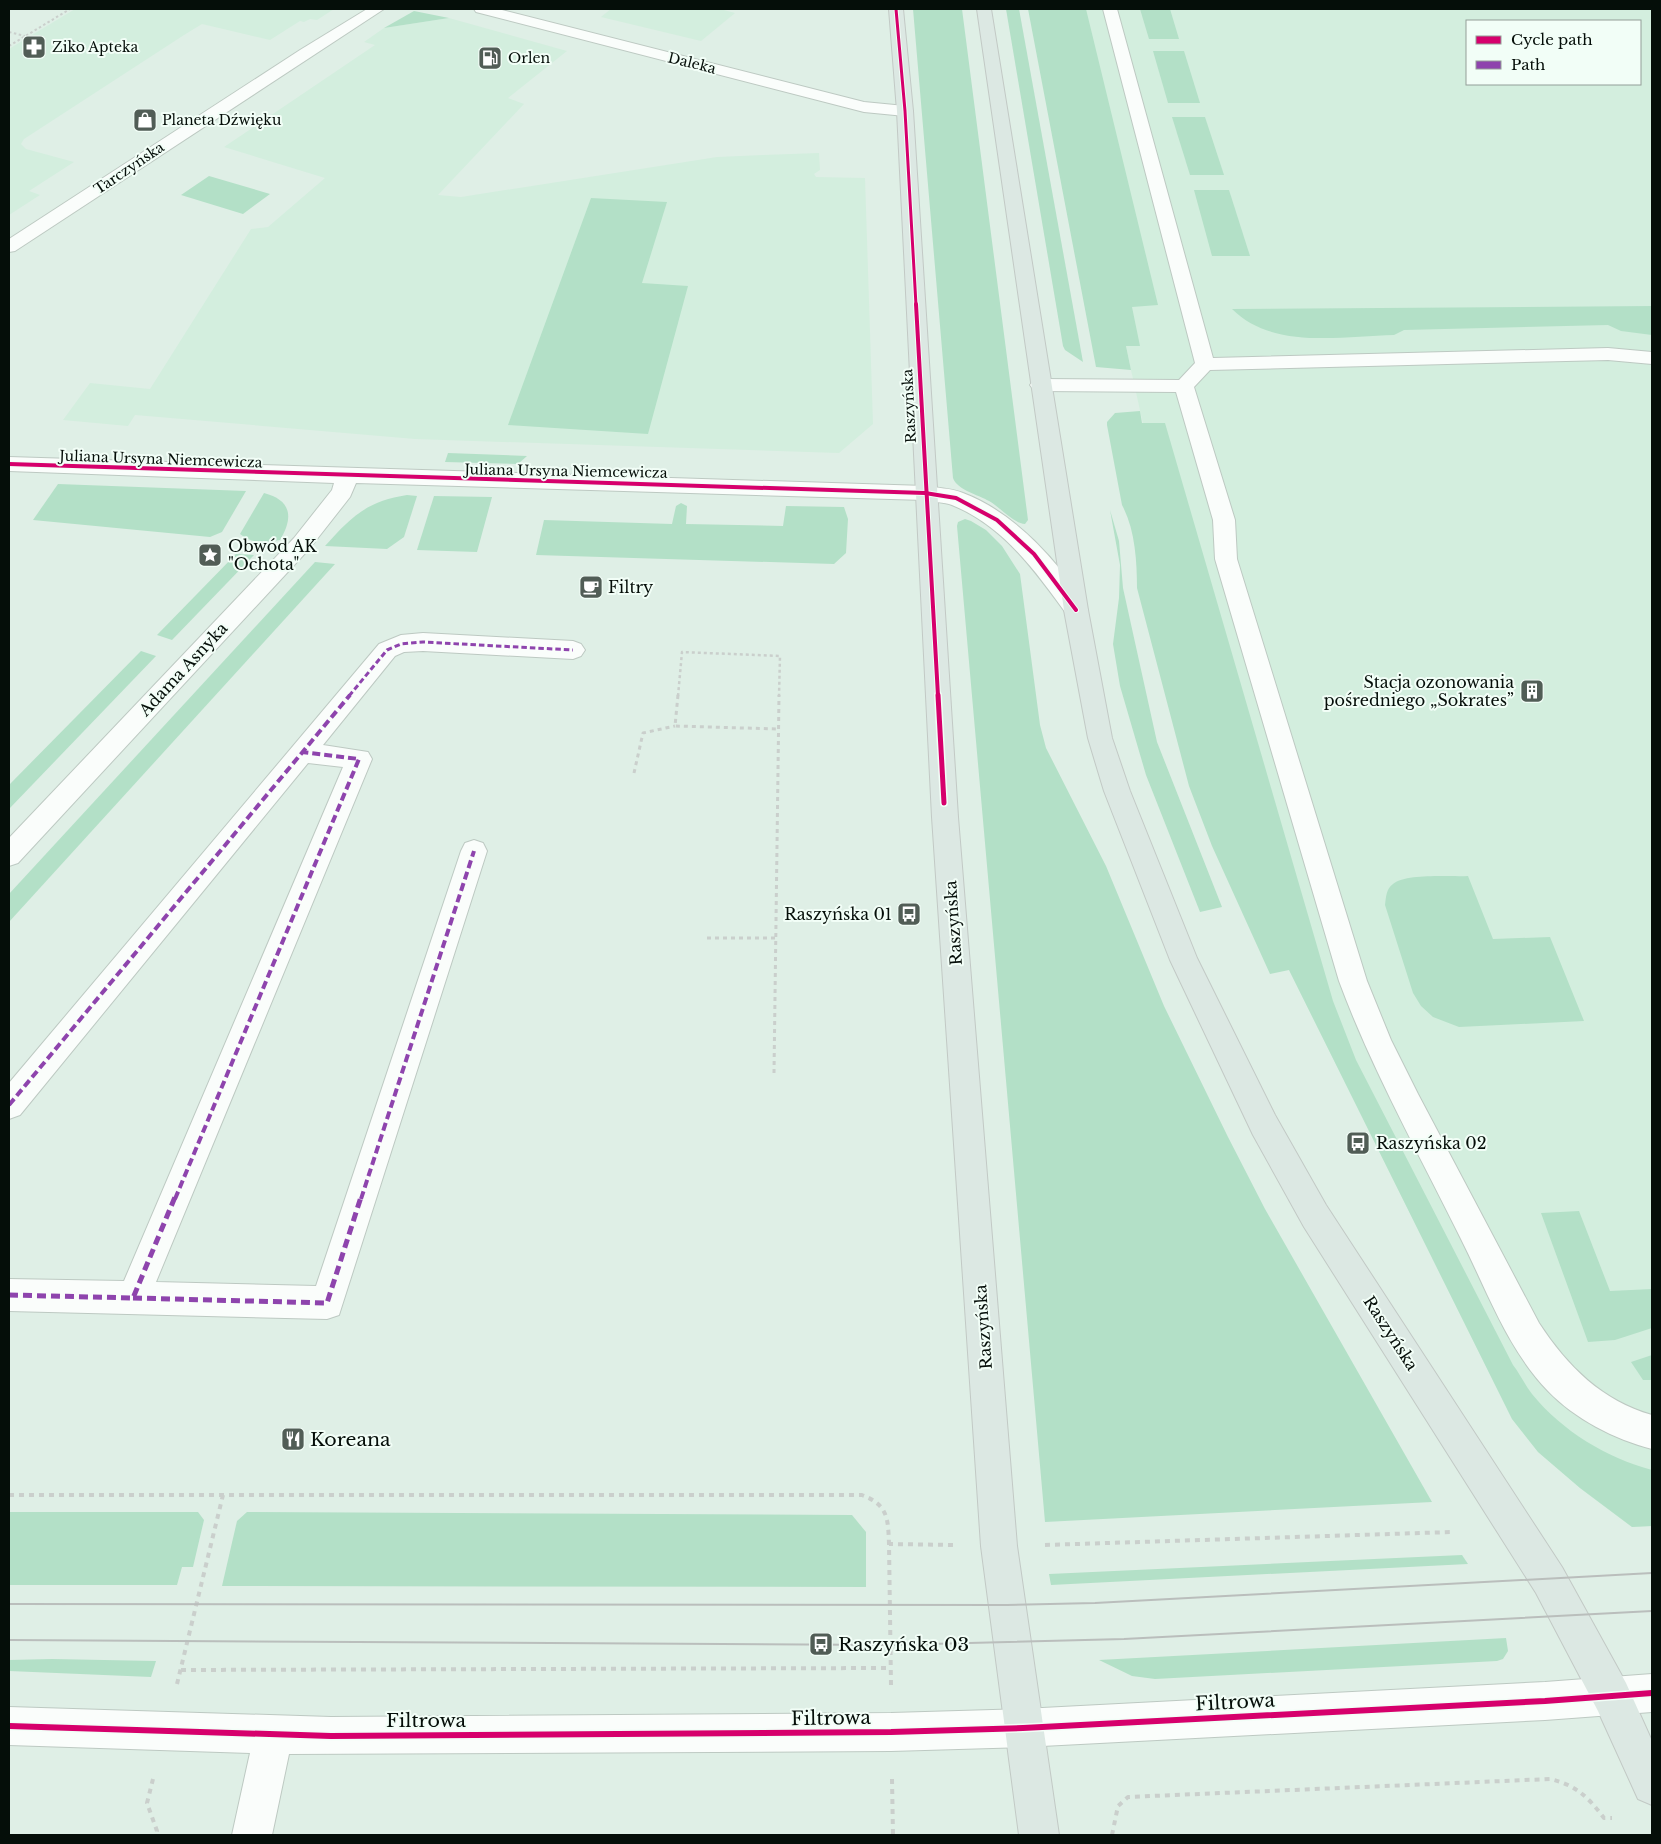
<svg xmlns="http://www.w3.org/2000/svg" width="1661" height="1844" font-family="'Libre Baskerville',serif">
<rect width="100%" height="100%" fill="#dfefe6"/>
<g fill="#d3eede" fill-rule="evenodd">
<polygon points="75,9 334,9 317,20 310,19 304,22 300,21 270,40 202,24 184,35 24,139 21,144 26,149 74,162 29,191 40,195 9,215 9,49"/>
<polygon points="611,9 720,9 735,13 701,41 601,17"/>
<path d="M 1054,9 L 1652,9 L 1652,1526 L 1632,1527 L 1580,1488 L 1538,1452 L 1512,1419 L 1289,970 L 1224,788 L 1131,370 L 1083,138 ZM 1467,21 L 1640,21 L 1640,84 L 1467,84 Z"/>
<polygon points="449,18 567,51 508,98 524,104 438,195 461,197 717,157 763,155 819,153 820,170 814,174 816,177 865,178 873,424 839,453 415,439 135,415 128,426 63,420 90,383 150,389 251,229 268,227 325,178 224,147 375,45 364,42 384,28"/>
</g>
<g fill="#b3e0c7">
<path d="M 913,9 L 962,9 L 1028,520 L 1025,524 C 1013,523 1000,507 989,501 C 979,495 957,490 953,478 Z"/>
<polygon points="1006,9 1019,9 1083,362 1065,350 1063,346"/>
<polygon points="1028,9 1086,9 1158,305 1132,307 1140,346 1126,346 1131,370 1096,367"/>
<polygon points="1140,9 1170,9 1179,39 1149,39"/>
<polygon points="414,11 449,18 384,28"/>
<polygon points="1153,51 1184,51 1200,103 1168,103"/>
<polygon points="1172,117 1205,117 1224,175 1190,175"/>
<polygon points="209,176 270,194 243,214 181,195"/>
<polygon points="1194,190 1229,190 1250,256 1212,256"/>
<polygon points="591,198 667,202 642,283 688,286 648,434 508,425"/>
<path d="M 1652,306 L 1652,335 L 1621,331 L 1608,325 L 1404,330 L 1394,335 C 1342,336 1273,350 1232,309 Z"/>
<path d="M 1140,411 L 1142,423 L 1165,423 L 1333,1001 L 1356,1060 L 1513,1365 C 1520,1374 1525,1385 1532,1394 C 1562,1431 1607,1458 1652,1470 L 1652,1526 L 1632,1527 L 1580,1488 L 1538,1452 L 1512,1419 L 1289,970 L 1270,974 L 1212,846 L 1189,786 L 1137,588 C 1137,561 1135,529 1122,505 L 1107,425 L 1107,422 L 1115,413 Z"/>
<polygon points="448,453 527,456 518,464 445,462"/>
<polygon points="58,484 246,491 222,532 210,537 33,520"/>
<path d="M 264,493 C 291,500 294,517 280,540 C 265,543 252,544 240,534 Z"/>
<path d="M 407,495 L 417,496 L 404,537 L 387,549 L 325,546 C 351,517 367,501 407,495 Z"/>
<polygon points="434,496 492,497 477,552 417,550"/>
<polygon points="681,503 687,506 686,524 783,526 786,506 844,507 848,519 846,553 834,564 536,555 544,520 672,524 676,506"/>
<polygon points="1110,510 1119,541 1123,588 1157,742 1222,907 1200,912 1146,775 1120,686 1113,644 1119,598 1120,565"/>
<polygon points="965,519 971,521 986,530 1002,546 1020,574 1040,725 1046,748 1106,866 1164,1006 1228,1137 1265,1209 1432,1502 1045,1522 957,526 958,522"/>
<polygon points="236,554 254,555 172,640 157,635"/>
<polygon points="315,562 335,564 9,922 9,894"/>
<polygon points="141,651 156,656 9,809 9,785"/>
<path d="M 1468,876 L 1493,939 L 1550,937 L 1584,1021 L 1459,1027 L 1433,1017 L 1421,1006 L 1413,993 L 1385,905 C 1386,897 1386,889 1393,884 C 1407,873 1450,877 1468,876 Z"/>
<polygon points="1579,1211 1610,1291 1652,1289 1652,1328 1615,1340 1588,1342 1541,1213"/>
<polygon points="1652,1355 1652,1380 1643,1380 1631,1362"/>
<polygon points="9,1512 198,1512 204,1520 193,1567 182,1567 177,1585 9,1585"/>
<polygon points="247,1512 852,1515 866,1532 866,1587 222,1586 237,1521"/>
<polygon points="1462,1555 1468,1564 1051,1585 1049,1574"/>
<polygon points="1506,1638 1508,1651 1503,1659 1497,1661 1155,1679 1132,1676 1099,1660"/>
<polygon points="52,1659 156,1661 151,1677 9,1671 9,1660"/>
</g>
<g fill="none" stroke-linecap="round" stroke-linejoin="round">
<g stroke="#bdc9c2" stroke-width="2">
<g id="minor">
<polygon points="367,9 384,9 15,251 9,252 9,239 300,50"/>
<polygon points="474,9 498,9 864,102 905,106 913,111 905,116 864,112 476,12"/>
<path d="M 1103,9 L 1117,9 L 1213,358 L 1608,348 L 1652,352 L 1652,364 L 1608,360 L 1210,370 L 1194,387 L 1235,520 L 1237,559 L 1367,981 L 1391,1040 L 1418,1094 L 1539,1323 C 1567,1366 1602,1401 1652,1415 L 1652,1449 C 1614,1439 1575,1419 1548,1391 C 1507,1349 1486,1288 1460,1237 C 1418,1152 1372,1070 1339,981 L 1215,559 L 1213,520 L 1176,392 L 1040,391 L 1033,389 L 1030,385 L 1033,381 L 1040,379 L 1179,380 L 1195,363 Z"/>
<path d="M 9,457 L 925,486 C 937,488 951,488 963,493 C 1014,512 1061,563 1088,610 L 1084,616 L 1076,618 L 1068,616 C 1036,572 1004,526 952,505 C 944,502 933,502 925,500 L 356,483 L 350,497 L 310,548 L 18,863 L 9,866 L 9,838 L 294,538 L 332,490 L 334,483 L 9,471 Z"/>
<polygon points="423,633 573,641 581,644 585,650 581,656 573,659 423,651 404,652 395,656 323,745 368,752 372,759 156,1282 316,1286 461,851 465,843 474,840 483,843 487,851 339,1315 327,1319 9,1311 9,1279 124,1281 343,767 308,763 20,1115 9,1119 9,1083 379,644 401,635"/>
<polygon points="1652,1674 1652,1712 1545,1720 1023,1747 891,1751 289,1754 272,1835 232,1835 250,1753 9,1745 9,1707 331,1717 891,1713 1023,1709 1545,1682"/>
</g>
</g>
<g stroke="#c2c9c5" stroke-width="2">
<g id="major">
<polygon points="889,9 903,9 913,111 958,817 1017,1546 1059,1835 1019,1835 981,1546 932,817 897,111"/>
<polygon points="977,9 991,9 1088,610 1112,738 1130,791 1197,958 1275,1115 1326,1205 1562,1567 1626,1683 1652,1741 1652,1805 1638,1799 1598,1711 1536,1593 1304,1227 1253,1135 1170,960 1104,791 1088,738 1064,610"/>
</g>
</g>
<g stroke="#cacfcc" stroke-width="2" stroke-dasharray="2.5 2.5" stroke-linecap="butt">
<polyline points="9,32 25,36"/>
<polyline points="9,46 70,9"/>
</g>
<polyline stroke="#cacfcc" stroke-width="2.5" stroke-dasharray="3 3" stroke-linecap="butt" points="678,696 682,652 780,656 779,696"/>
<g stroke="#cacfcc" stroke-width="3" stroke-dasharray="4 4" stroke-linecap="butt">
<polyline points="678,695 675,726 778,729"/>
<polyline points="634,773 643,733 675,726"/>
<polyline points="707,938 776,938"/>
<polyline points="774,1073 779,695"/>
</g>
<g stroke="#cacfcc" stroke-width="4" stroke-dasharray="5 5" stroke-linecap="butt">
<path d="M 9,1495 L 862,1495 C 888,1505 888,1518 889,1544"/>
<polyline points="1045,1545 1452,1532"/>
<polyline points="181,1670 890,1668"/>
<polyline points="177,1684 223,1495"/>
<polyline points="891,1685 889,1544 954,1545"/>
<polyline points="153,1779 147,1803 157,1831 156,1835"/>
<polyline points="892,1779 893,1835"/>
<path d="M 1112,1835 L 1118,1806 L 1128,1797 L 1550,1779 C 1576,1785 1588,1797 1604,1818 L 1612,1818"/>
</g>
<use href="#minor" fill="#fafdfb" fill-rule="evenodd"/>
<use href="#major" fill="#dce8e3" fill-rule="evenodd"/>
<g stroke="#babebc" stroke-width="2">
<polyline points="9,1604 1007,1605 1095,1603 1652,1573"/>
<polyline points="9,1640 890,1645 1124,1639 1652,1611"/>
</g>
<polyline stroke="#8e44ad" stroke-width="3" stroke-dasharray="5.5 3" stroke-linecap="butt" points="349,696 387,650 401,644 423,642 573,650"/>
<g stroke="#8e44ad" stroke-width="4" stroke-dasharray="8 4" stroke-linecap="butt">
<polyline points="9,1105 350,695"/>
<polyline points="175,1199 359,759 302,752"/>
<polyline points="361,1199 474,851"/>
</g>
<g stroke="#8e44ad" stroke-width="5" stroke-dasharray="9 5" stroke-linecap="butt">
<polyline points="9,1295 133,1298 175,1197"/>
<polyline points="133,1298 327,1303 361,1197"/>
</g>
<g stroke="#f2fef7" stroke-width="5">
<polyline id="cycleway-far3" points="896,9 905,111 916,305"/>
</g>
<g stroke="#f2fef7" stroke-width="6">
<g id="cycleway-far2">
<polyline points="916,304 938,696"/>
<polyline points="9,464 925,493 956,498 997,520 1034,554 1076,610"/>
</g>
</g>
<g stroke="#f2fef7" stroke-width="8">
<polyline id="cycleway-far1" points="938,695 944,803"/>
</g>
<g stroke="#f2fef7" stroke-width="9">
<polyline id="cycleway" points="9,1726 331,1736 891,1732 1023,1728 1545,1701 1652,1693"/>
</g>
<use href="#cycleway-far3" stroke="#d6006c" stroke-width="3"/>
<use href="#cycleway-far2" stroke="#d6006c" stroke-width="4"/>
<use href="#cycleway-far1" stroke="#d6006c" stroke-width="5"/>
<use href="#cycleway" stroke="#d6006c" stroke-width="6"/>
</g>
<defs>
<g id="pharmacy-square" transform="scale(1.25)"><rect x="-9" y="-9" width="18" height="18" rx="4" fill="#515d56" stroke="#f2fef7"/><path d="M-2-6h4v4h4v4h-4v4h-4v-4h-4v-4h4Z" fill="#fff"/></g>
<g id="fuel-square" transform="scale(1.25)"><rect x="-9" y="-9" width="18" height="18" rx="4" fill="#515d56" stroke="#f2fef7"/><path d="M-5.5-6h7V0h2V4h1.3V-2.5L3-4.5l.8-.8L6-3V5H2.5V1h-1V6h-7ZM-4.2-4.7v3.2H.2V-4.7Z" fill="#fff"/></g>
<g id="shop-square" transform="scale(1.25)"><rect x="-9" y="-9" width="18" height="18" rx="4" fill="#515d56" stroke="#f2fef7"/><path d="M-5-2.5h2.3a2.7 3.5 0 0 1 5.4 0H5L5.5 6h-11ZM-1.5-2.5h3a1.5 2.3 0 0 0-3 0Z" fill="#fff"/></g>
<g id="sight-square" transform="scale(1.25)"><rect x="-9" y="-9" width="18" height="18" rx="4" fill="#515d56" stroke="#f2fef7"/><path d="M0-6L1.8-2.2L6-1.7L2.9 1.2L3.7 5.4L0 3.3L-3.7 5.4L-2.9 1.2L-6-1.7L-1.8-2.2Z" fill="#fff"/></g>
<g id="cafe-square" transform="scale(1.25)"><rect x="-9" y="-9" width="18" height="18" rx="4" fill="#515d56" stroke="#f2fef7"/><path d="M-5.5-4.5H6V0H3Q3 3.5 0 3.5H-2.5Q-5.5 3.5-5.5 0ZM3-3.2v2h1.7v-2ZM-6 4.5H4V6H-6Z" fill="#fff"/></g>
<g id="building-square" transform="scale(1.25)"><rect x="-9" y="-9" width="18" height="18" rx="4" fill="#515d56" stroke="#f2fef7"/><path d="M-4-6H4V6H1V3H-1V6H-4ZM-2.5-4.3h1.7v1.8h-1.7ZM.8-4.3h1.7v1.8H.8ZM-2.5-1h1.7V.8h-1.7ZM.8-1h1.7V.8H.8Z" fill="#fff"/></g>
<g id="bus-square" transform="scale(1.25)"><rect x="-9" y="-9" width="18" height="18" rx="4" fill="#515d56" stroke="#f2fef7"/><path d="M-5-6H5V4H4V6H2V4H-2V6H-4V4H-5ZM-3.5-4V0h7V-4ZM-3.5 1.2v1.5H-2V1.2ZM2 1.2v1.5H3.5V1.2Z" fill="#fff"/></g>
<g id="restaurant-square" transform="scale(1.25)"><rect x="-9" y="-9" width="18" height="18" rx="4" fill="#515d56" stroke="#f2fef7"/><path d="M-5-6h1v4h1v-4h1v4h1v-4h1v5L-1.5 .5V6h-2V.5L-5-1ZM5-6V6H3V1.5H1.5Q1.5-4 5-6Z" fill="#fff"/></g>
</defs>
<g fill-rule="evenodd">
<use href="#pharmacy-square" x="34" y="47"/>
<use href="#fuel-square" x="490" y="58"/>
<use href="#shop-square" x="145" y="120"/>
<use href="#sight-square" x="210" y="555"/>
<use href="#cafe-square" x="591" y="587"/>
<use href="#building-square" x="1532" y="691"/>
<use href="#bus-square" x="909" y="914"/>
<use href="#bus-square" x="1358" y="1143"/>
<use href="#restaurant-square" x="293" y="1439"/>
<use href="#bus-square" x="821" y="1644"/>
</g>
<g text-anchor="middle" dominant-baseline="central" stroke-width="4" stroke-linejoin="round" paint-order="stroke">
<g font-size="14" fill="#050e09" stroke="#f2fef7" text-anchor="start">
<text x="52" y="47">Ziko Apteka</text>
<text x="508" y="58">Orlen</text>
<text x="162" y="120">Planeta Dźwięku</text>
</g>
<g font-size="14" fill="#050e09" stroke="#f2fef7">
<text transform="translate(692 63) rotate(14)">Daleka</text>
<text transform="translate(129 168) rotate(-34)">Tarczyńska</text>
<text transform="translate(909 406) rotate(-93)">Raszyńska</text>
<text transform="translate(161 459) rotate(2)">Juliana Ursyna Niemcewicza</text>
<text transform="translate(566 471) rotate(1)">Juliana Ursyna Niemcewicza</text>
</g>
<g font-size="16" fill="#050e09" stroke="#f2fef7" text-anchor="start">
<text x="228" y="546">Obwód AK<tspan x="228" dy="18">"Ochota"</tspan></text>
<text x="608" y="587">Filtry</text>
<text x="1514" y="682" text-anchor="end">Stacja ozonowania<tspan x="1514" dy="18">pośredniego „Sokrates”</tspan></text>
<text x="892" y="914" text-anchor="end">Raszyńska 01</text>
<text x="1376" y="1143">Raszyńska 02</text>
</g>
<g font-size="16" fill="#050e09" stroke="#f2fef7">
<text transform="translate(183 669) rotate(-47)">Adama Asnyka</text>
<text transform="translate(953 923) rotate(-94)">Raszyńska</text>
<text transform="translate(983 1327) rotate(-94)">Raszyńska</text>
<text transform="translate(1391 1333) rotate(57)">Raszyńska</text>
</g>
<g font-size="19" fill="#050e09" stroke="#f2fef7" text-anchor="start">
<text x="310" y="1439">Koreana</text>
<text x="838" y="1644">Raszyńska 03</text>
</g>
<g font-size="19" fill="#050e09" stroke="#f2fef7">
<text transform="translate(1235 1702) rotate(-3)">Filtrowa</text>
<text transform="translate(831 1718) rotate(-1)">Filtrowa</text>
<text x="426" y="1720">Filtrowa</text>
</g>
</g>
<rect width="1661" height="1844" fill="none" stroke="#050e09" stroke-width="20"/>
<rect x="1466" y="20" width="175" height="65" fill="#f2fef7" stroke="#939e98"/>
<rect x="1476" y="36" width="25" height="8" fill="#d6006c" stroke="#939e98"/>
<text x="1511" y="45" font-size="15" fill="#050e09">Cycle path</text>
<rect x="1476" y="61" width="25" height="8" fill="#8e44ad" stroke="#939e98"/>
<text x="1511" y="70" font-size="15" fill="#050e09">Path</text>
</svg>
